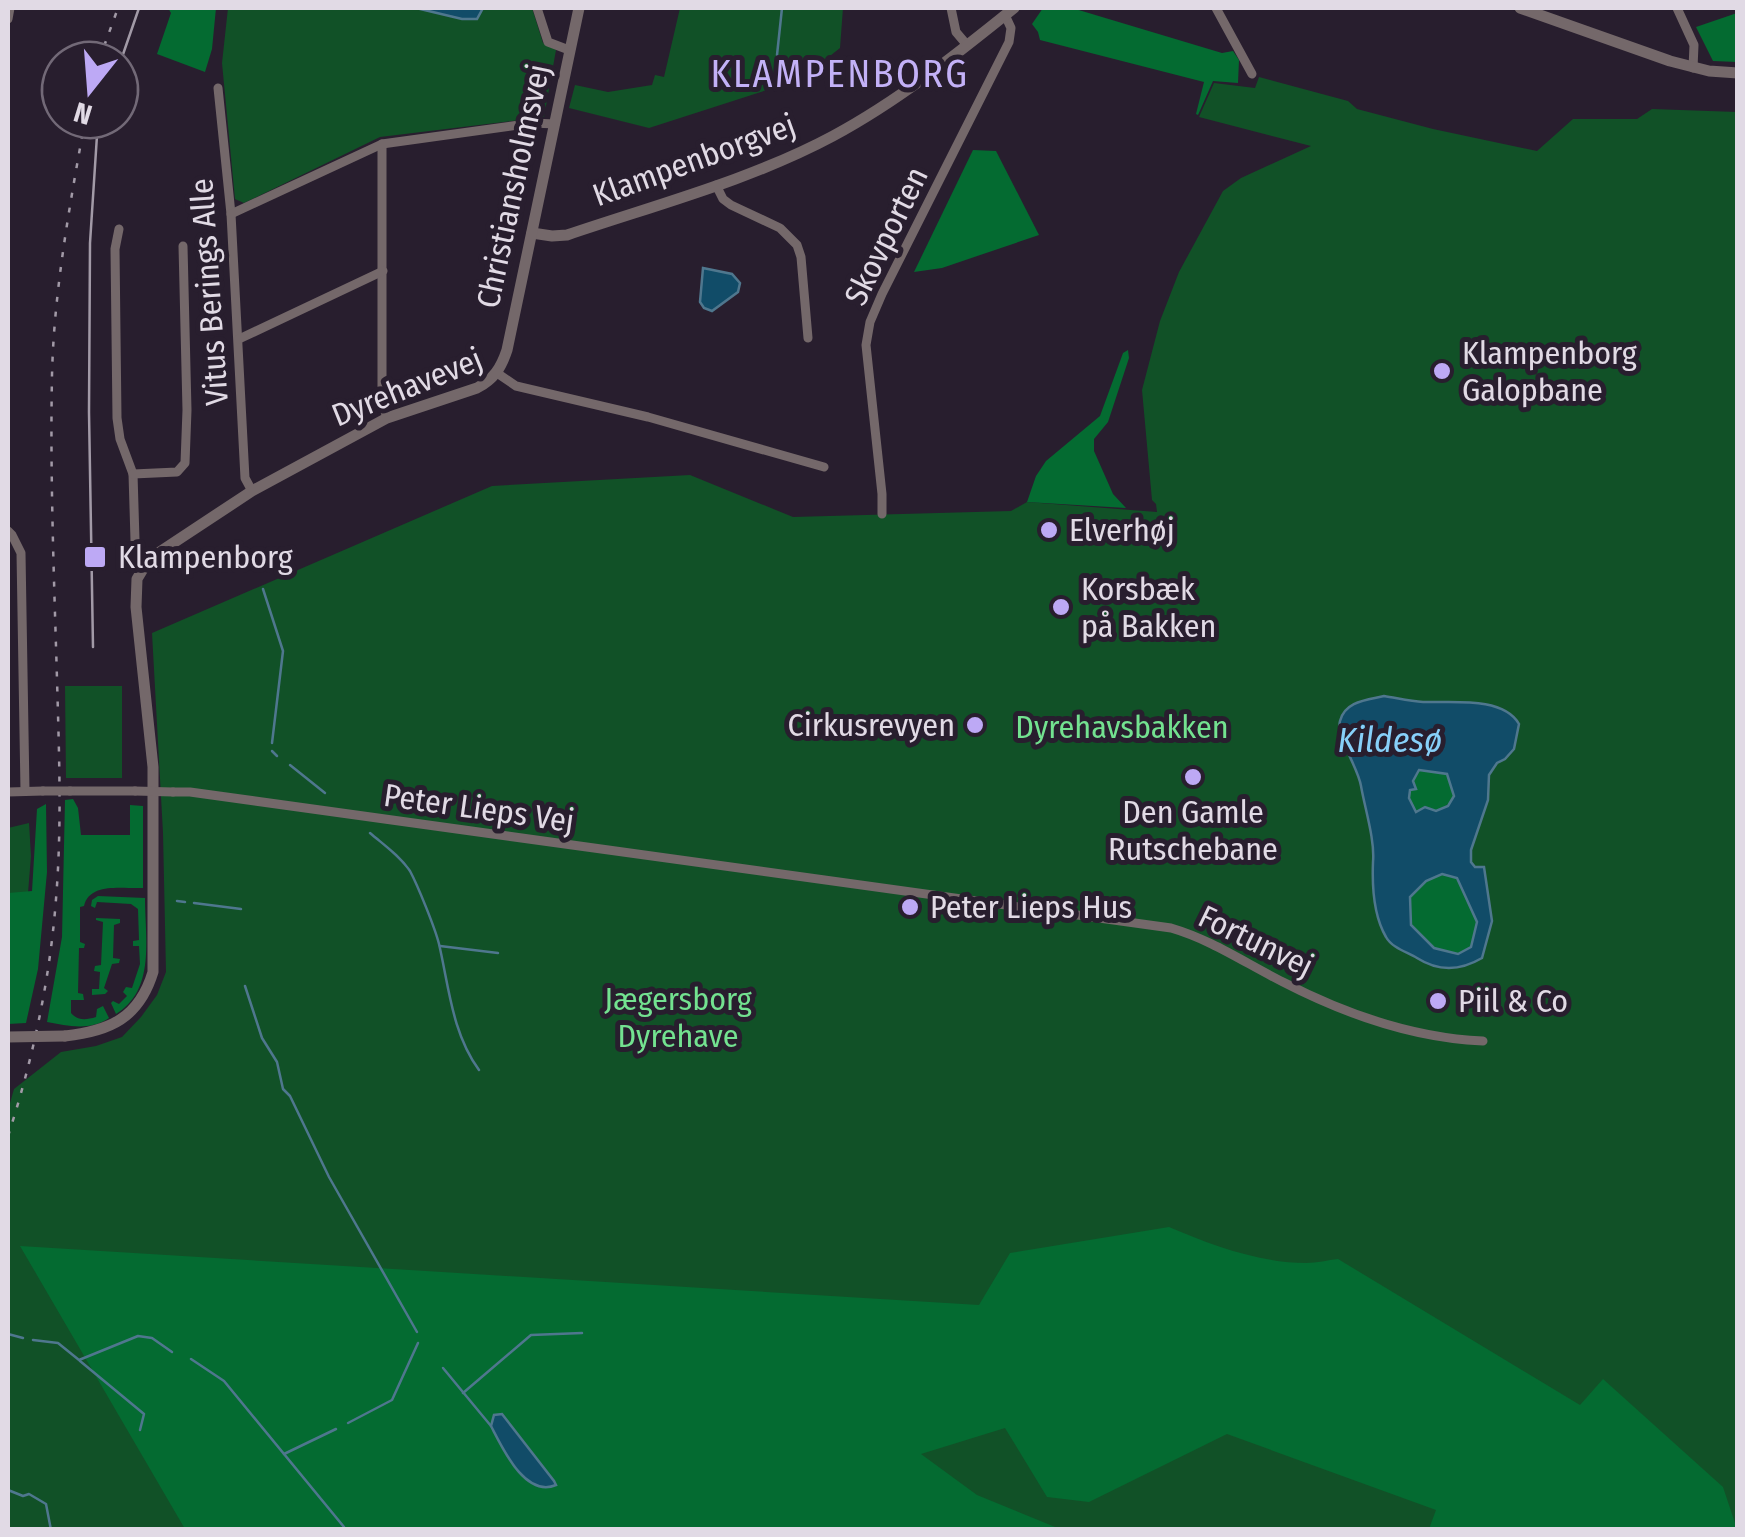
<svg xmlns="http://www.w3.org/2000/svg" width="1745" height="1537" font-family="'Fira Sans Condensed',sans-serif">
<rect width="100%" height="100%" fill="#281e2e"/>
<g fill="#115127">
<polygon points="228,8 532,8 543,43 556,50 544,117 380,137 244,203 235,199 222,63"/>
<polygon points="680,8 843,8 840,48 801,79 649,128 569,108 575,85 608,92 652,85 655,75 664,77"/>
<polygon points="1259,77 1348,101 1357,109 1433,129 1537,151 1573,119 1637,119 1652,109 1737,112 1737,1529 8,1530 8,1110 14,1089 61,1052 96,1046 122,1037 141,1017 157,995 166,972 163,833 152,633 492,486 690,475 793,517 1011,511 1027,502 1157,512 1156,504 1152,500 1142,390 1160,321 1179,272 1223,191 1241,178 1311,146 1199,117 1214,83 1255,88"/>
<polygon points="65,686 122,686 122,778 66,778"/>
<polygon points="29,823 31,856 28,893 8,894 8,828"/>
</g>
<g fill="#046b31">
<polygon points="168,8 216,8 212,49 205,72 157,54 171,13"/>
<polygon points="1043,8 1072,8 1222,53 1233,51 1239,60 1238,83 1213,81 1198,115 1196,114 1204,82 1040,40 1038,32 1032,24"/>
<polygon points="1737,13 1737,62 1713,61 1696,27"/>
<polygon points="973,150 996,151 1039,235 942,268 914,272"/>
<polygon points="1128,350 1129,358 1108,422 1094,439 1094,451 1113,494 1126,508 1027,502 1036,476 1046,461 1100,416 1123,353"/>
<path d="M 1420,770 L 1447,774 L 1454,796 C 1445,811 1433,811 1416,813 C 1406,793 1409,789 1420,770 Z"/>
<path d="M 73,799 L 78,808 L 81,835 L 130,835 L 130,805 L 143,806 L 143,888 C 122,889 90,882 84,906 L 80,907 L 80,942 L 85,944 L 84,948 L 79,948 L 78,993 L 83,994 L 84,1000 L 71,1000 L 71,1013 C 78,1021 86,1020 96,1017 L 97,1009 L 103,1006 L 109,1018 C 90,1031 68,1026 47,1022 L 62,937 L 65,800 Z"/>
<polygon points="46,804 47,872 38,969 26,1023 8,1024 8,893 32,891 37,809"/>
<polygon points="1442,874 1457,878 1477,922 1471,947 1458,954 1434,948 1411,926 1409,897 1426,881"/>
<path d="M 98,896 L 145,898 C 145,938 156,990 116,1014 L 111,1003 L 113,1001 L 119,1004 L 127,996 L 123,992 L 126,987 L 132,988 L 140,964 L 139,946 L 133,946 L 133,941 L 139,940 L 138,909 L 131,904 L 97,902 L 95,908 L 91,906 L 92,900 Z"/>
<polygon points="96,918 120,919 120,923 114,925 113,958 120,959 119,963 112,964 104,988 108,991 105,994 92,995 92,989 99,989 100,972 94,971 95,966 101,965 103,922 96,920"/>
<path d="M 1169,1227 C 1211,1245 1260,1263 1306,1263 C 1317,1263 1328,1260 1338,1259 L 1580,1405 L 1603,1379 L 1723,1487 L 1737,1529 L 1429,1529 L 1436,1510 L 1227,1434 L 1089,1502 L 1047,1497 L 1005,1428 L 921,1454 L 977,1495 L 1060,1529 L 185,1529 L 20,1246 L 979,1305 L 1010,1253 Z"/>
</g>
<g fill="#114c68" stroke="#4f778e" stroke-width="2.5" fill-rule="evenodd">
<polygon points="416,8 483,8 477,19 462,19"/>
<polygon points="703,268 732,274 740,283 738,292 712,311 704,308 700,302"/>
<path d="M 1384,696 C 1397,698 1410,701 1423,702 C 1451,703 1503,696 1519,724 L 1514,749 L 1505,759 L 1497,763 L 1489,775 L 1488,800 L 1471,850 L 1471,862 L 1475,867 L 1484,867 L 1492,921 L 1482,958 C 1460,971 1439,972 1417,958 C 1407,952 1392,948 1386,937 C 1373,915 1372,886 1373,862 C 1375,840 1365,809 1361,786 C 1358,767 1336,737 1340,721 C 1345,701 1367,700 1384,696 ZM 1419,770 L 1447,774 L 1454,796 L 1448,806 L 1436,811 L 1425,807 L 1416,812 L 1409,798 L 1410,790 L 1416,789 L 1413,781 ZM 1442,874 L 1457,878 L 1477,922 L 1471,947 L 1458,954 L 1434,948 L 1411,925 L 1410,897 L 1426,881 Z"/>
<path d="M 502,1414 L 554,1481 L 556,1485 C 525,1498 503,1449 491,1426 L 494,1415 Z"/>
</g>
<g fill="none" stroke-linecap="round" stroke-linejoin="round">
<g stroke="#4f778e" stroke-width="2.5">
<polyline points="777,55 782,8"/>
<polyline points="263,589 283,651 272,743"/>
<polyline points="272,751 277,756"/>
<polyline points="290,765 325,793"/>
<path d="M 370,833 C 384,845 400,856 410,871 C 418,886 435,928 439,944 C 449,987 452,1033 479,1070"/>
<polyline points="177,901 185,902"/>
<polyline points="194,903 241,909"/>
<polyline points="440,946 498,953"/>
<polyline points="245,986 262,1038 277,1062 283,1089 290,1096 329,1177 417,1332"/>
<polyline points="8,1334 23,1338"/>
<polyline points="33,1340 58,1343 79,1360 138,1336 152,1338 172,1352"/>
<polyline points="191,1359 224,1381 344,1527"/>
<polyline points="80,1361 144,1414 140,1430"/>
<polyline points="443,1368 491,1426"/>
<polyline points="463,1393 531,1335 582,1333"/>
<polyline points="348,1423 392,1400 418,1343"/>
<polyline points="284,1454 336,1429"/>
<polyline points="8,1490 23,1496 29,1494 46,1504 51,1530"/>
</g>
<g stroke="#74686a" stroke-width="9">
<polyline points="537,8 548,42 569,50"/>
<polyline points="951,8 956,32 967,45"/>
<polyline points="1216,8 1252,74"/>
<polyline points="1677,8 1694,45 1693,68"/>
<polyline points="8,19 10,8"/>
<polyline points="218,88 231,214 245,478 252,491"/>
<polyline points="382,144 382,402 387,418"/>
<polyline points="716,185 723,199 731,205 780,228 797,245 801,257 808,338"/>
<polyline points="231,214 382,144 533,123 555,124"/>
<polyline points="119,229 115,249 117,418 120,439 133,474 135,540 137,547 149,559"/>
<polyline points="239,339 383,271"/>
<polyline points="497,373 516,386 648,417 824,467"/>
<polyline points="133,474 177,472 185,463 187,410 183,246"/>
<polyline points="882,514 882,494 866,345 870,322 882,294 1009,42 1011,28 1005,15"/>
<polyline points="8,531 12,535 21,553 25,791"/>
<polyline points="70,791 135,791"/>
<polyline points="8,792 43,791"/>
<path d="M 173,792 L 190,792 L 1171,928 C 1212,940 1245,963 1283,982 C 1345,1014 1412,1038 1483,1041"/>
</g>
<g stroke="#74686a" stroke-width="11">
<polyline points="1520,8 1670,61 1709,71 1738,73"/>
<path d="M 532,233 L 552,236 L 567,235 C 655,205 751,180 833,136 C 898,101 957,54 1014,8"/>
<path d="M 65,1036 C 110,1031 139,1018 153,972 L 153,767 L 136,607 L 137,579 L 149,559 L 252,491 L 387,418 L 477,388 C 494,379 501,368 507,350 L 579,8"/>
</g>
<g stroke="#a29aa7" stroke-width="2.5">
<polyline points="120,63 139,8"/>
<polyline points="93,647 89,412 90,243 98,120"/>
</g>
<g stroke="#a29aa7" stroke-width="2.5" stroke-dasharray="5 10" stroke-linecap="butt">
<polyline points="99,60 118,8"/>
<path d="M 8,1136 C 33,1059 50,979 56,899 C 62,825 59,752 57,679 C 54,578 50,476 52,375 C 54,290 70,204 85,120"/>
</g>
<g stroke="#74686a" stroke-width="9">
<polyline points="43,791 70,791"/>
<polyline points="135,791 173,792"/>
</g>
<polyline stroke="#74686a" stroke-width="11" points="8,1037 65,1036"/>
</g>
<g fill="#bda9f5" stroke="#281e2e" stroke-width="4">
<circle cx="1442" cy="371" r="10"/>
<circle cx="1049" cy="530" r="10"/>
<rect x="83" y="545" width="24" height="24" rx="5"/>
<circle cx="1061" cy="607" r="10"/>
<circle cx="975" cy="725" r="10"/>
<circle cx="1193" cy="777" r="10"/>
<circle cx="910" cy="907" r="10"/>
<circle cx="1438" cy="1001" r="10"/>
</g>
<g text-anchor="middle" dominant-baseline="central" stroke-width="10" stroke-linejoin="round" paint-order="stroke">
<g font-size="32" fill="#e1dae5" stroke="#281e2e">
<text transform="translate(694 160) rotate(-20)">Klampenborgvej</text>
<text transform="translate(513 186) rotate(-78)">Christiansholmsvej</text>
<text transform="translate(886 236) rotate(-64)">Skovporten</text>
<text transform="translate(209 292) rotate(-94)">Vitus Berings Alle</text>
<text transform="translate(407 387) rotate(-22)">Dyrehavevej</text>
<text transform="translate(479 808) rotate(8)">Peter Lieps Vej</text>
<text transform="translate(1256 941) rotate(26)">Fortunvej</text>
</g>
<g font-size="32" fill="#e1dae5" stroke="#281e2e" text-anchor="start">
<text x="1462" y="353">Klampenborg<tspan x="1462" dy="37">Galopbane</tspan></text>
<text x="1069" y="530">Elverhøj</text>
<text x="118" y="557">Klampenborg</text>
<text x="1081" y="589">Korsbæk<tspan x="1081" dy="37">på Bakken</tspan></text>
<text x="955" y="725" text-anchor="end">Cirkusrevyen</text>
<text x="1193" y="812" text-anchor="middle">Den Gamle<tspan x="1193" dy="37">Rutschebane</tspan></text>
<text x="930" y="907">Peter Lieps Hus</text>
<text x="1458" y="1001">Piil &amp; Co</text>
</g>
<g font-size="32" fill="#73e290" stroke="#281e2e">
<text x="1122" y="727">Dyrehavsbakken</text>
<text x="678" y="999">Jægersborg<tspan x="678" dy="37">Dyrehave</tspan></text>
</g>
<g font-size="35" font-style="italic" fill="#87d0f9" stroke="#281e2e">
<text x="1390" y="740">Kildesø</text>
</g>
<g font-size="38" letter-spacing="2.5" fill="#c3b1f7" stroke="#281e2e">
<text x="840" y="74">KLAMPENBORG</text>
</g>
</g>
<rect width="1745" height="1537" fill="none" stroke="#e1dae5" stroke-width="20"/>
<g transform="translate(90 90) rotate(197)"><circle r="48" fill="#281e2e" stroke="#726977" stroke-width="2.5"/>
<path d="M0-8L18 38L0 25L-18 38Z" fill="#bda9f5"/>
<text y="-15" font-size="28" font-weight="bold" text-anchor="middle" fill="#e1dae5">N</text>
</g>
</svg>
